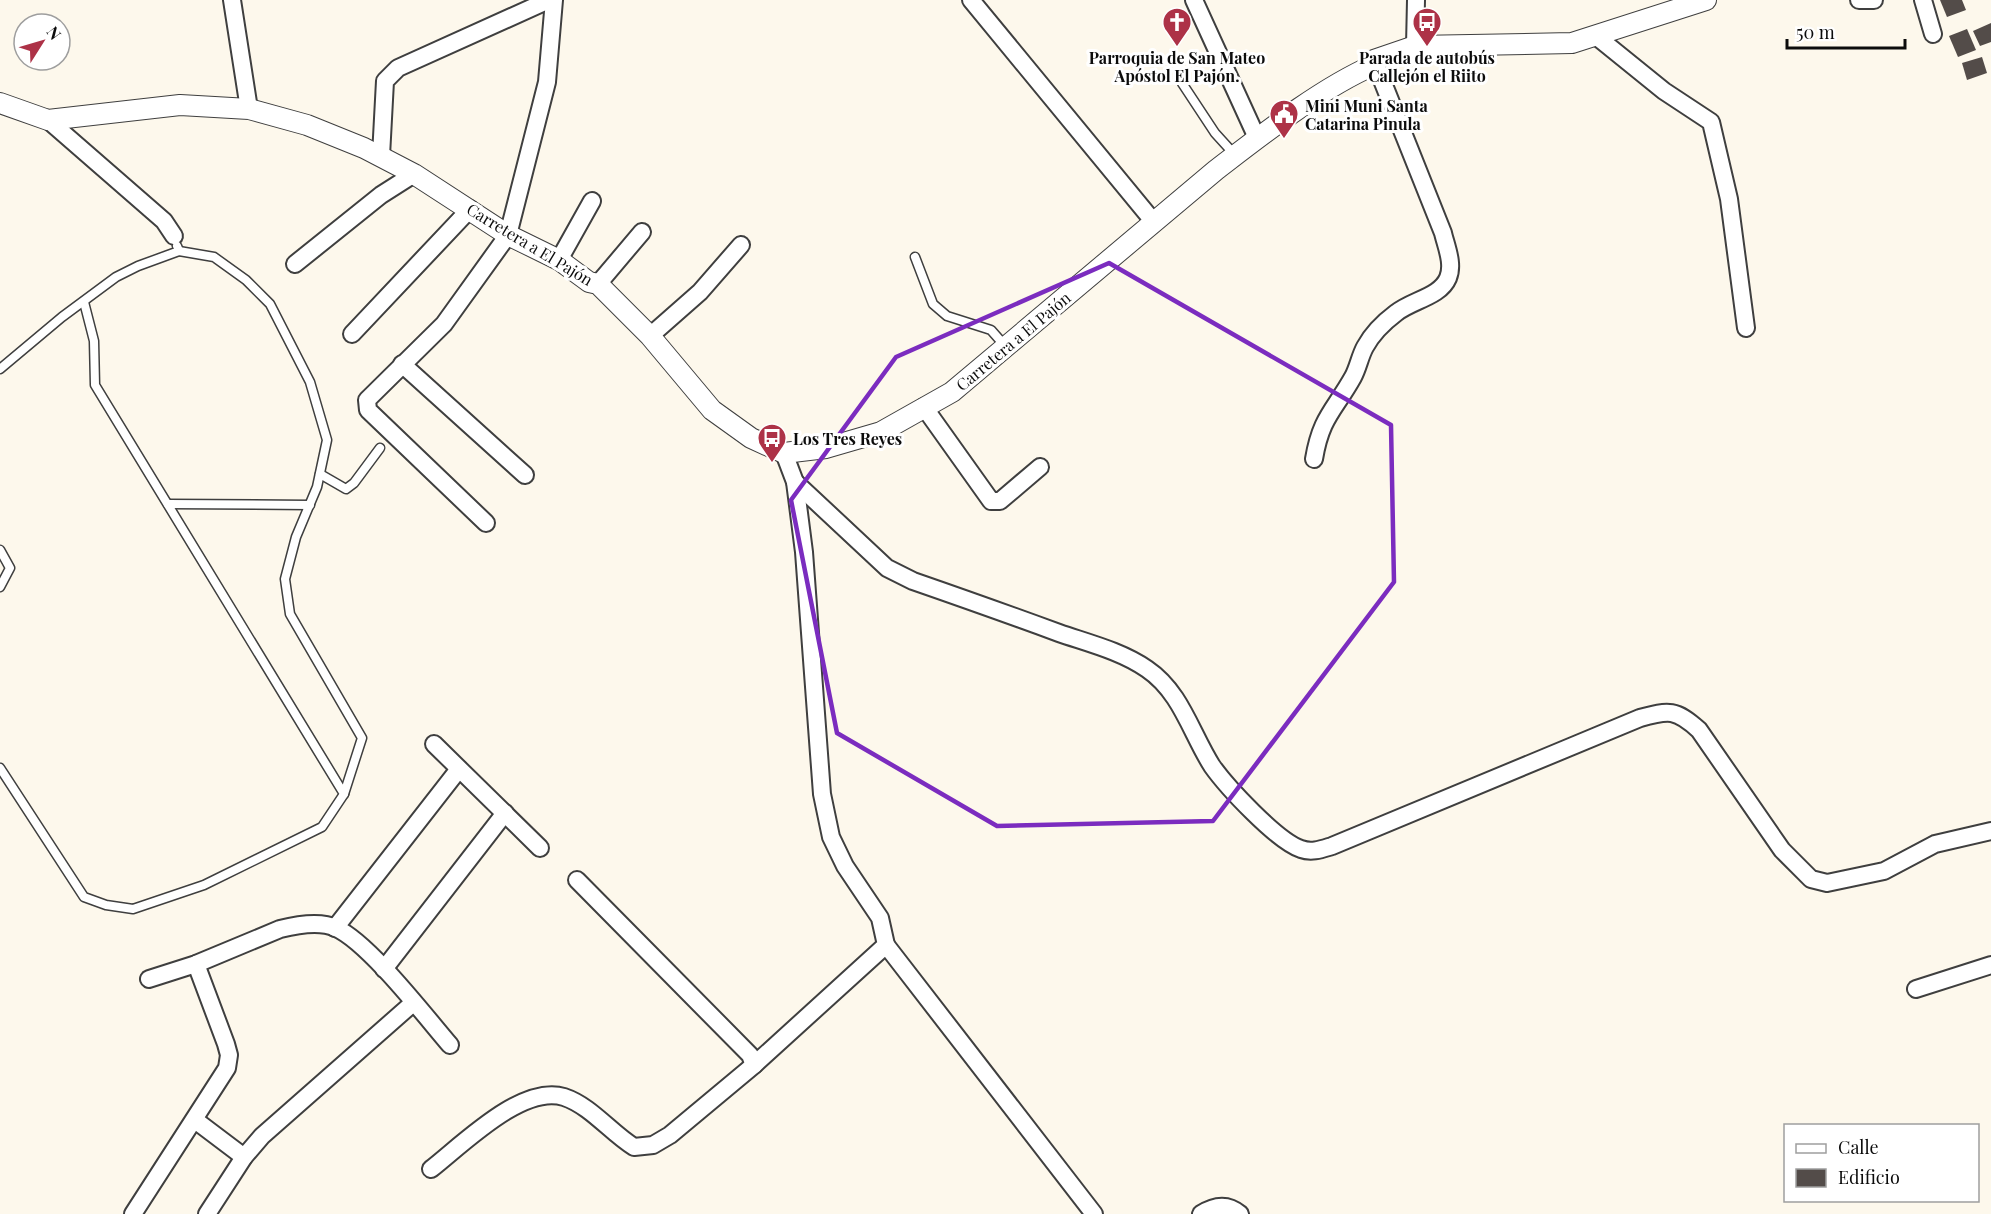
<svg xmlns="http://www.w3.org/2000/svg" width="1991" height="1214" font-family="'Playfair Display',serif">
<rect width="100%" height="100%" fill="#fdf8ec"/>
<g fill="#534c49">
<polygon points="1940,0 1962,0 1966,10 1947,17"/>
<polygon points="1991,23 1991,42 1980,46 1973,31"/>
<polygon points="1967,29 1976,50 1958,57 1949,36"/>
<polygon points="1982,57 1987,73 1967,80 1962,63"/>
</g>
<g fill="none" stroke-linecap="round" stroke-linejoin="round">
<g stroke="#3f3f3f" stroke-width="11">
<g id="service">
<polyline points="1182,83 1215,133 1235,155"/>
<polyline points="179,251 214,257 246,280 270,304 310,382 327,440 317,487 296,537 285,579 290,614 362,738 344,794"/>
<polyline points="915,257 933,304 947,316 991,330 1006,347"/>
<polyline points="0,369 62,317 116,277 138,266 179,251 177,246"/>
<polyline points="320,474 346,489 354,483 380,448"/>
<polyline points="168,504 310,505"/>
<polyline points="0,550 10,568 0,587"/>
<polyline points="0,768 84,897 106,905 133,909 204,885 322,827 344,794 95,385 94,341 84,302"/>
</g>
</g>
<g stroke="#3f3f3f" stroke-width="20">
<g id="minor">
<polyline points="232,0 249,109"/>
<polyline points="971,0 1153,221"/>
<polyline points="1194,0 1257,138"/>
<polyline points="1859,0 1874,0"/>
<polyline points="1923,0 1933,34"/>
<polyline points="1596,36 1664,91 1711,122 1729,199 1746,328"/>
<polyline points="1415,46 1416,0"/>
<polyline points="48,120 164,221 174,236"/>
<polyline points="381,156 385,81 398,68 549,0"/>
<polyline points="559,260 592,201"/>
<polyline points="295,264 381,195 414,174"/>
<polyline points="598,284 642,232"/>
<polyline points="352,334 470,209"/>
<polyline points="650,336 700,292 741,245"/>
<polyline points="402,364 525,475"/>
<polyline points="924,407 991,501 1000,501 1040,467"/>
<path d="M 1314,459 C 1321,417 1334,411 1353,377 C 1358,368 1360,356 1365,347 C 1372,334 1384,322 1396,313 C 1412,300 1440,297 1448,278 C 1454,264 1446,246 1443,233 L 1374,60"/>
<path d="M 795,482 L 887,568 L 913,581 C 962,598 1010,615 1059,633 C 1088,643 1121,651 1147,669 C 1181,692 1191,733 1212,766 C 1227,787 1277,841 1301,849 C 1312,853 1322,849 1332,846 L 1640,718 C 1669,710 1676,709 1699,730 L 1782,850 L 1811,879 L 1827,883 L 1884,871 L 1935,844 L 1991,831"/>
<polyline points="486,523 368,410 367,400 444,324 508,235 547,82 554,0"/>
<polyline points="434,744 540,848"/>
<polyline points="577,880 750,1055 754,1065"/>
<polyline points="335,928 459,769"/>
<polyline points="886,945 1094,1214"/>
<polyline points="384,969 505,813"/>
<path d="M 149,979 L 196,964 L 280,929 C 296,925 321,921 336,928 C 369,943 425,1016 450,1045"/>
<polyline points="1916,989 1991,965"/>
<polyline points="195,1120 244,1157"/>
<path d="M 431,1169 C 462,1145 522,1084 564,1097 C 591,1106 611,1133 634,1147 L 653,1145 L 670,1135 L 754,1065 L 886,945 L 880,918 L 845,866 L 831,837 L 822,794 L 804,552 L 795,482 L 784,453"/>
<polyline points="133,1214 227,1068 229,1055 226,1044 196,964"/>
<polyline points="207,1214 244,1157 262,1136 413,1003"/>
<path d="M 1201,1214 C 1215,1205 1227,1203 1240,1214"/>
</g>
</g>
<g stroke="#3f3f3f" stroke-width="22">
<path id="tertiary" d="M 0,103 L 48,120 L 180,105 L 249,109 L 307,125 L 364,148 L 414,174 L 508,235 L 559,260 L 589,282 L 598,284 L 650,336 L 712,410 L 751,438 L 784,453 L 826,448 L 881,432 L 952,392 L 1216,170 C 1263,134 1321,88 1374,65 L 1374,60 L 1415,46 L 1572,43 L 1706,0"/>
</g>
<use href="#service" stroke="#fff" stroke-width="8"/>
<use href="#minor" stroke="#fff" stroke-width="16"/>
<use href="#tertiary" stroke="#fff" stroke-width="20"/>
</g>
<path fill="none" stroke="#7b2cbf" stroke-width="4.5" stroke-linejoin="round" d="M 1109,263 L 1391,425 L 1394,582 L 1213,821 L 997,826 L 837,733 L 791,500 L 896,357 Z"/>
<defs>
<g id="church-pin" transform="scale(1.5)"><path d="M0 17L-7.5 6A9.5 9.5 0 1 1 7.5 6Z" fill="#ad3247" stroke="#fff"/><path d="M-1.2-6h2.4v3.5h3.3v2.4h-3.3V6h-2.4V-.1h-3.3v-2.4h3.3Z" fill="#fff"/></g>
<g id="bus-pin" transform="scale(1.5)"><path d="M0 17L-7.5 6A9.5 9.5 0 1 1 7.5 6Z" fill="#ad3247" stroke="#fff"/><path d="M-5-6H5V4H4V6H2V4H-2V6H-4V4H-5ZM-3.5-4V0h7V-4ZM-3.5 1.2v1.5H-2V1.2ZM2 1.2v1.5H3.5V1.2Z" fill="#fff"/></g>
<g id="civic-pin" transform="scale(1.5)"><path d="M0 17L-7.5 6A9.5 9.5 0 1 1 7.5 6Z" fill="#ad3247" stroke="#fff"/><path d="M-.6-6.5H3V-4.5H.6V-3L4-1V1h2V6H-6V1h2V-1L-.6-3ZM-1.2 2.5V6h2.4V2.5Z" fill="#fff"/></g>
</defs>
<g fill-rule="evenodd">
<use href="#church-pin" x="1177" y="22"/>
<use href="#bus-pin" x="1427" y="22"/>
<use href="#civic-pin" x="1284" y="114"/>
<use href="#bus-pin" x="772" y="438"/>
</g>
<g text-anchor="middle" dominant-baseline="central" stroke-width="6" stroke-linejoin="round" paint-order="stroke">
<g font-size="16" font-weight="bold" fill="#0c0c0c" stroke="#fff">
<text x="1177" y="57">Parroquia de San Mateo<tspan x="1177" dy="18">Apóstol El Pajón.</tspan></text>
<text x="1427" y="57">Parada de autobús<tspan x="1427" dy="18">Callejón el Riito</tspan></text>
<text x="1305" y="105" text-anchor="start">Mini Muni Santa<tspan x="1305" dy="18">Catarina Pinula</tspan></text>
<text x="793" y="438" text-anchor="start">Los Tres Reyes</text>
</g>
<g font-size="16" fill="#0c0c0c" stroke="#fff">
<text transform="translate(530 244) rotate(31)">Carretera a El Pajón</text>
<text transform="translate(1013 341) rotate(-40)">Carretera a El Pajón</text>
</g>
</g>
<rect x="1784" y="1124" width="195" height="78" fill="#ffffff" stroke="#9e9e9e" stroke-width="1.5"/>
<rect x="1796" y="1144" width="30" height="9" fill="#ffffff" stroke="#9e9e9e" stroke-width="1.5"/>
<text x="1838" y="1154" font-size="18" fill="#0c0c0c">Calle</text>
<rect x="1796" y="1169" width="30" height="18" fill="#534c49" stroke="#9e9e9e" stroke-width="1.5"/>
<text x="1838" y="1184" font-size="18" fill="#0c0c0c">Edificio</text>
<g transform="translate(42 42) rotate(53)"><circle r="28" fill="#ffffff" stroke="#9e9e9e" stroke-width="1.5"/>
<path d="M0-4.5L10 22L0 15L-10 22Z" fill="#ad3247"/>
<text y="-9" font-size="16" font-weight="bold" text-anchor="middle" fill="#0c0c0c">N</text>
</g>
<path d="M1787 39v9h118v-9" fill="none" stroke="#0c0c0c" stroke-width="3"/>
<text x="1796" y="39" font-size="18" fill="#0c0c0c" stroke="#ffffff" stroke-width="4.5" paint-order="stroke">50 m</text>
</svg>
